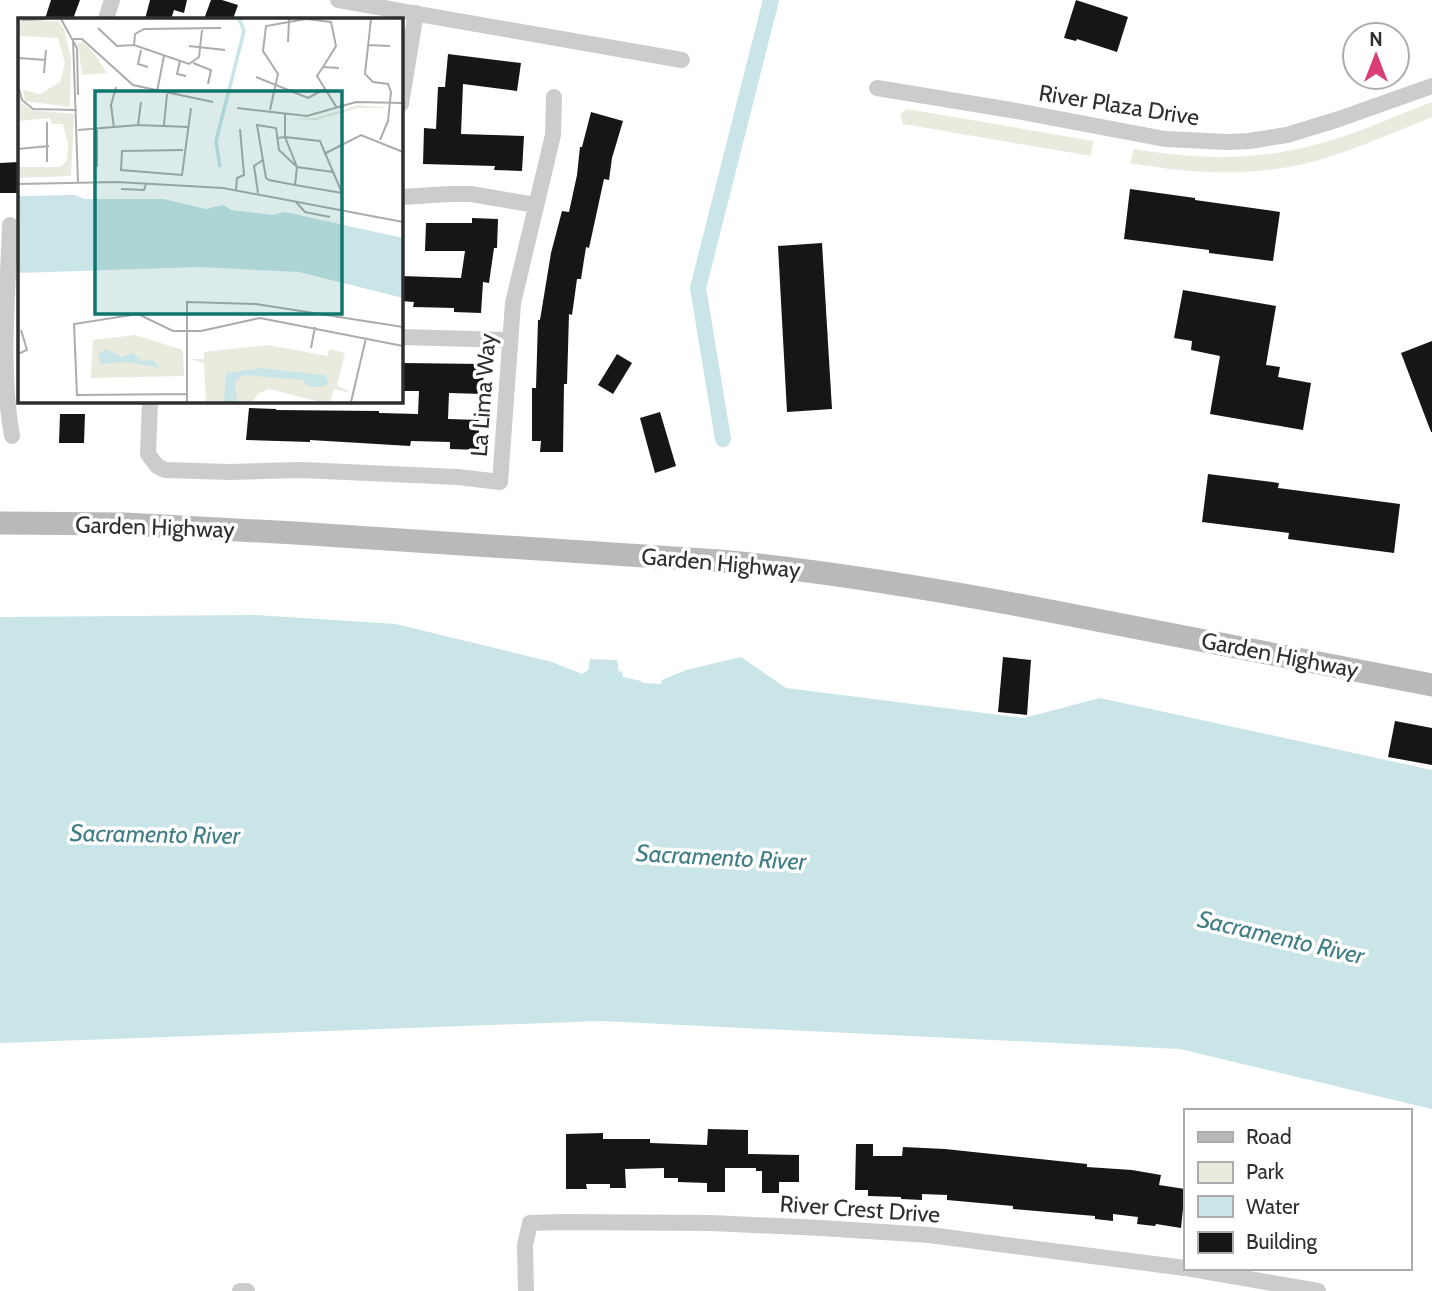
<svg xmlns="http://www.w3.org/2000/svg" width="1432" height="1291" font-family="Cabin,sans-serif">
<rect width="100%" height="100%" fill="#fff"/>
<g fill="#e9ebde">
<path d="M 1432,102 L 1432,117 C 1399,130 1366,145 1332,156 C 1266,178 1198,175 1130,163 L 1134,149 C 1195,159 1250,161 1311,146 C 1352,136 1392,117 1432,102 Z"/>
<polygon points="907,109 1093,141 1091,156 903,124 900,114"/>
</g>
<polygon fill="#c9e5e8" points="255,615 396,624 552,662 582,674 588,670 590,659 617,660 619,672 622,671 623,677 641,681 642,683 661,684 662,680 686,670 741,657 786,688 1024,718 1100,698 1432,770 1432,1109 1180,1049 601,1021 0,1043 0,617"/>
<g fill="none" stroke-linecap="round" stroke-linejoin="round">
<polyline stroke="#c9e5e8" stroke-width="16" points="723,439 698,288 771,0"/>
</g>
<g fill="#161616">
<polygon points="51,0 80,0 73,19 45,19"/>
<polygon points="150,0 187,0 184,13 174,10 171,19 145,19"/>
<polygon points="211,0 222,0 238,5 233,19 204,19"/>
<polygon points="1076,0 1128,17 1117,52 1077,39 1076,41 1064,38"/>
<polygon points="448,54 521,63 517,91 463,84 461,134 524,136 522,171 494,170 495,166 423,164 424,128 436,129 438,87 445,87"/>
<polygon points="591,112 623,121 612,158 609,180 604,179 589,248 586,247 581,279 577,279 572,315 569,314 567,384 564,384 563,452 540,452 541,441 532,441 532,388 536,388 538,320 540,320 551,253 562,211 569,212 577,175 580,147 582,147"/>
<polygon points="19,162 19,193 0,193 0,163"/>
<polygon points="1130,189 1195,198 1195,200 1280,212 1273,261 1209,253 1209,250 1124,239"/>
<polygon points="472,218 498,219 497,248 494,248 489,283 483,282 481,313 454,312 454,308 413,307 414,302 401,301 401,276 461,278 465,251 425,251 426,223 472,223"/>
<polygon points="822,243 832,409 787,412 778,246"/>
<polygon points="1183,290 1276,306 1266,365 1280,367 1278,377 1311,383 1303,430 1210,414 1220,356 1191,350 1192,341 1174,338"/>
<polygon points="1432,341 1432,432 1431,432 1401,353"/>
<polygon points="617,354 632,363 613,394 598,385"/>
<polygon points="401,363 484,364 483,394 449,393 448,419 479,420 479,450 450,449 450,442 411,441 410,446 310,440 310,442 246,440 249,408 276,409 276,410 379,411 379,413 418,414 419,391 401,391"/>
<polygon points="660,412 676,466 655,473 640,418"/>
<polygon points="60,414 85,414 84,443 59,443"/>
<polygon points="1208,474 1279,483 1278,488 1400,504 1394,553 1288,539 1289,533 1202,522"/>
<polygon points="1003,657 1031,660 1027,715 998,712"/>
<polygon points="1395,721 1432,728 1432,765 1388,757"/>
<polygon points="708,1129 748,1130 748,1154 799,1155 799,1182 779,1182 779,1193 762,1193 762,1171 756,1171 756,1168 725,1168 725,1192 707,1192 707,1183 678,1182 678,1178 664,1178 664,1168 625,1169 626,1188 610,1188 610,1184 586,1184 587,1189 566,1189 566,1134 603,1133 603,1139 650,1139 650,1143 707,1145"/>
<polygon points="856,1144 873,1144 873,1156 902,1156 903,1147 945,1149 1087,1164 1087,1167 1132,1170 1161,1175 1159,1185 1185,1189 1181,1228 1156,1224 1155,1226 1137,1224 1138,1217 1113,1214 1113,1221 1095,1219 1095,1216 1013,1209 1013,1206 947,1200 947,1195 922,1194 922,1200 901,1199 901,1197 868,1196 868,1190 855,1190"/>
</g>
<g fill="none" stroke-linecap="round" stroke-linejoin="round">
<g stroke="#ccc" stroke-width="16">
<polyline points="338,0 682,60"/>
<polyline points="106,19 112,0"/>
<polyline points="877,88 1011,110 1165,139 1227,142 1249,141 1287,135 1339,119 1432,86"/>
<polyline points="401,104 416,13"/>
<polyline points="401,197 450,194 471,194 536,205"/>
<path d="M 10,225 C 8,293 0,369 12,436"/>
<polyline points="401,337 509,340"/>
<polyline points="150,401 148,454 157,466 165,470 230,472 301,470 458,477 500,482 513,303 553,135 554,97"/>
<polyline points="1186,1268 1318,1291"/>
<polyline points="240,1291 247,1291"/>
<polyline points="526,1291 525,1245 530,1223 561,1222 711,1223 821,1228 929,1235 1185,1268"/>
</g>
<path stroke="#b9b9b9" stroke-width="23" d="M 0,523 L 125,524 L 295,533 L 720,561 C 828,571 934,589 1040,609 C 1171,634 1302,659 1432,685"/>
</g>
<g text-anchor="middle" dominant-baseline="central" stroke-width="7" stroke-linejoin="round" paint-order="stroke">
<g font-size="23" fill="#2f2f2f" stroke="#fff">
<text transform="translate(1119 105) rotate(9)">River Plaza Drive</text>
<text transform="translate(483 395) rotate(-86)">La Lima Way</text>
<text transform="translate(155 527) rotate(2)">Garden Highway</text>
<text transform="translate(721 563) rotate(5)">Garden Highway</text>
<text transform="translate(1280 655) rotate(11)">Garden Highway</text>
<text transform="translate(860 1209) rotate(4)">River Crest Drive</text>
</g>
<g font-size="24" font-style="italic" fill="#407e86" stroke="#fff">
<text transform="translate(155 834) rotate(1)">Sacramento River</text>
<text transform="translate(721 857) rotate(3)">Sacramento River</text>
<text transform="translate(1281 937) rotate(13)">Sacramento River</text>
</g>
</g>
<g transform="translate(18 18)">
<rect width="385" height="385" fill="#fff"/>
<path d="M 0,2 L 40,3 L 46,11 L 53,40 L 52,89 L 7,83 L 5,72 L 22,76 L 42,64 L 47,45 L 40,20 L 0,18 ZM 65,24 L 78,38 L 89,55 L 64,57 L 60,25 ZM 0,74 L 3,85 L 14,92 L 56,96 L 53,158 L 0,160 L 0,149 L 42,149 L 49,142 L 50,127 L 45,106 L 34,106 L 32,100 L 0,103 ZM 341,87 L 370,90 L 340,90 L 298,102 L 272,101 L 298,100 ZM 117,317 L 165,332 L 166,358 L 73,360 L 75,322 ZM 250,327 L 310,338 L 311,331 L 327,335 L 319,367 L 333,375 L 316,371 L 312,384 L 302,384 L 251,371 L 241,375 L 234,384 L 188,384 L 186,345 L 172,341 L 186,341 L 186,334 Z" fill="#e9ebde"/>
<path d="M 57,177 L 67,181 L 146,181 L 188,191 L 205,187 L 213,192 L 254,197 L 267,194 L 385,220 L 385,280 L 281,254 L 181,249 L 0,255 L 0,178 ZM 88,331 L 103,339 L 115,335 L 124,343 L 135,342 L 142,350 L 108,344 L 82,346 L 80,337 ZM 243,350 L 306,357 L 311,363 L 307,368 L 292,369 L 284,362 L 225,357 L 217,365 L 219,384 L 206,384 L 208,355 Z" fill="#c9e5e8"/>
<path fill="none" stroke="#c9e5e8" stroke-width="3.5" d="M 202,149 L 198,123 L 226,13 L 221,1"/>
<path fill="none" stroke="#acacac" stroke-width="2" d="M 43,1 L 59,30 L 60,77M 353,1 L 347,56 L 355,64 L 370,66 L 373,74 L 370,103 L 362,122M 4,2 L 28,1M 80,10 L 99,28 L 116,27 L 171,46 L 181,39 L 184,12M 55,21 L 64,21 L 115,67 L 195,84M 55,21 L 60,164M 270,24 L 271,1M 116,27 L 117,16 L 126,11 L 203,10M 350,27 L 372,28M 171,28 L 207,32M 123,32 L 120,46 L 130,49M 0,40 L 28,42M 162,43 L 159,56 L 168,58M 175,45 L 193,52 L 190,66M 26,55 L 28,32M 238,59 L 290,80 L 307,71M 0,67 L 4,82 L 15,91 L 59,92M 139,74 L 146,38M 219,90 L 289,98 L 338,84 L 385,85M 319,90 L 299,58 L 305,49 L 321,50M 252,92 L 260,56 L 245,33 L 248,8 L 288,1 L 313,4 L 318,28 L 305,49M 267,95 L 267,119 L 302,123 L 324,175 L 277,167 L 251,162 L 248,160 L 239,107 L 258,110 L 261,132 L 279,149 L 277,167M 29,104 L 29,144M 120,107 L 123,84M 146,107 L 149,76M 96,110 L 93,87 L 98,69M 60,112 L 120,107 L 170,109M 79,112 L 79,149M 259,120 L 267,119 L 279,149 L 315,154M 0,131 L 31,128M 165,132 L 104,133 L 103,152 L 164,157 L 173,90M 306,136 L 343,117 L 385,134M 0,166 L 99,164 L 205,170 L 385,204M 103,171 L 126,172 L 128,166M 218,172 L 219,160 L 226,157 L 222,111M 240,175 L 236,148 L 245,142M 278,184 L 287,194 L 312,199M 293,330 L 297,309M 0,336 L 9,332 L 3,312M 169,376 L 59,377 L 56,306 L 120,296 L 155,313 L 183,313 L 242,300 L 385,328M 169,384 L 169,284 L 238,286 L 385,309M 333,384 L 348,320"/>
<path fill="#0f766e" fill-opacity="0.15" stroke="#0f766e" stroke-width="3.5" d="M 77,73 L 324,73 L 324,296 L 77,296 Z"/>
<rect width="385" height="385" fill="none" stroke="#2f2f2f" stroke-width="3.5"/>
</g>
<rect x="1184" y="1109" width="228" height="161" fill="#ffffff" stroke="#acacac" stroke-width="2"/>
<rect x="1198" y="1132" width="35" height="10" fill="#b9b9b9" stroke="#acacac" stroke-width="2"/>
<text x="1246" y="1144" font-size="21" fill="#2f2f2f">Road</text>
<rect x="1198" y="1162" width="35" height="21" fill="#e9ebde" stroke="#acacac" stroke-width="2"/>
<text x="1246" y="1179" font-size="21" fill="#2f2f2f">Park</text>
<rect x="1198" y="1196" width="35" height="21" fill="#c9e5e8" stroke="#acacac" stroke-width="2"/>
<text x="1246" y="1214" font-size="21" fill="#2f2f2f">Water</text>
<rect x="1198" y="1232" width="35" height="21" fill="#161616" stroke="#acacac" stroke-width="2"/>
<text x="1246" y="1249" font-size="21" fill="#2f2f2f">Building</text>
<g transform="translate(1376 56)"><circle r="33" fill="#ffffff" stroke="#acacac" stroke-width="2"/>
<path d="M0-5L12 26L0 18L-12 26Z" fill="#d93e76"/>
<text y="-10" font-size="19" font-weight="bold" text-anchor="middle" fill="#2f2f2f">N</text>
</g>
</svg>
